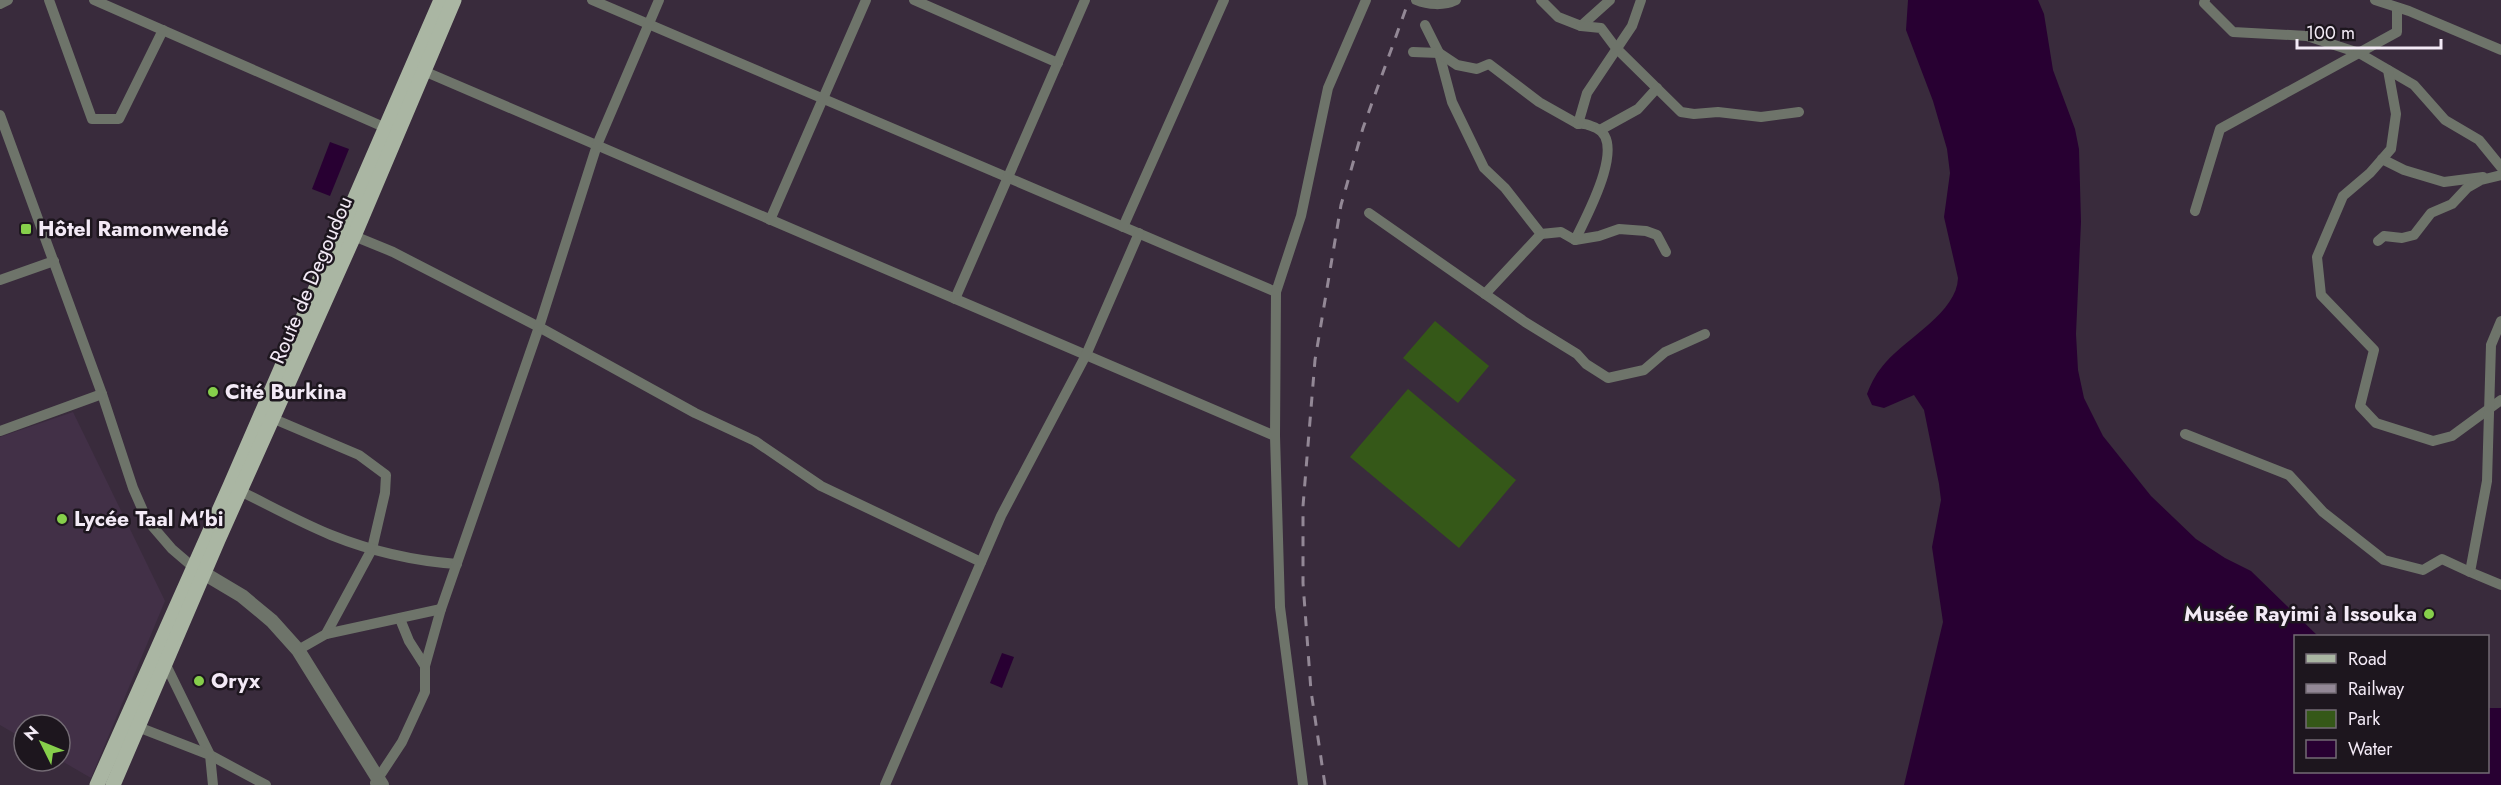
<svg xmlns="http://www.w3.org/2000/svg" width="2501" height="785" font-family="Jost,sans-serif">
<rect width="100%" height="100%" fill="#392b3c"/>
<polygon fill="#423047" points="73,412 165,601 91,778 60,760 60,725 24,725 24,739 0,725 0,437"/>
<g fill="#355818">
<polygon points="1435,321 1489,366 1458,403 1403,358"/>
<polygon points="1408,389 1516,480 1459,548 1350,457"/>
</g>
<g fill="#280032">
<path d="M 1908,0 L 2038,0 L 2044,14 L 2053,70 L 2075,129 L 2079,149 L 2081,222 L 2076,334 L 2078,370 L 2084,398 L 2103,436 L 2151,496 L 2196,539 L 2225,558 L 2251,571 L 2318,636 L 2296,636 L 2296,772 L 2488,772 L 2488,708 L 2501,708 L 2501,785 L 1904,785 L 1943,622 L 1932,547 L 1941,500 L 1939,484 L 1924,410 L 1914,395 L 1884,408 L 1872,405 L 1867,394 C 1872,381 1877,372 1886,362 C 1907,338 1957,312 1958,278 L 1944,217 L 1950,173 L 1947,149 L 1933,101 L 1906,30 Z"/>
<polygon points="330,142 349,149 330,196 312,189"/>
<polygon points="1002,653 1014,657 1002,688 990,683"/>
</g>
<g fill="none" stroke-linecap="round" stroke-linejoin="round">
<g stroke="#6e746a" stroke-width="10">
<polyline points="49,0 92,119 119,119 163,30"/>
<polyline points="94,0 386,128"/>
<polyline points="592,0 1276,292"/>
<polyline points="914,0 1058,63"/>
<path d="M 1416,0 C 1428,5 1444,6 1456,0"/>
<polyline points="1541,0 1558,17 1581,26 1610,0"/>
<polyline points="2205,0 2204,3 2233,32 2307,36 2359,53 2414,85 2445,120 2479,140 2501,167"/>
<polyline points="2375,0 2409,11 2501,50"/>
<polyline points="0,4 8,0"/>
<polyline points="1425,25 1439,53 1452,102 1484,168 1505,188 1541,234 1561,232 1575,240 1599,236 1619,229 1646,231 1657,235 1666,252"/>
<polyline points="1581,26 1601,28 1616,48 1681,112 1694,114 1718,112 1761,117 1799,112"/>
<path d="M 1413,52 L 1439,53 L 1457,65 L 1477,69 L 1489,64 L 1539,102 L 1578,124 C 1585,123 1589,125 1596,128 C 1628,142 1585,219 1575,240"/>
<polyline points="419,69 1275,436"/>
<polyline points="2388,70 2396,114 2391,149 2370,173 2343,196 2317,257 2321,295 2374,350 2360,406 2376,423 2433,441 2452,436 2501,400"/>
<polyline points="0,115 102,394 133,488 147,520 172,549 193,567"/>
<polyline points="1578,124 1587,93 1632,26 1641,0"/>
<polyline points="1600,130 1638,109 1657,88"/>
<polyline points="2382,159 2404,170 2444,182 2483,177"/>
<polyline points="2195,211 2220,129 2397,32 2397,8"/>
<polyline points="1369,213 1525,322 1577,354 1586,364 1608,378 1644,370 1665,352 1705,334"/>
<polyline points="770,220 866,0"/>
<polyline points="1123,227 1224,0"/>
<polyline points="354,236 393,252 539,327 695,413 755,441 821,486 981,562"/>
<polyline points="2378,241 2384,236 2402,238 2414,235 2431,213 2452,204 2467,188 2481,180 2501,175"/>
<polyline points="0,280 54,261"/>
<polyline points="1485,294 1541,234"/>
<polyline points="955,299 1085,0"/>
<polyline points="2501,321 2491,345 2487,481 2470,572 2501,585"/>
<polyline points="267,416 359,455 386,475 385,493 372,549 326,634"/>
<polyline points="0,431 102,394"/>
<polyline points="2185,434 2289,475 2323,512 2384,560 2423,570 2442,559 2470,572"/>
<path d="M 236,489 C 267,504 299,522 331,535 C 371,551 414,561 457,564"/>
<polyline points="400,619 409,641 425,666"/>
<polyline points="298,650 326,634 441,609"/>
<polyline points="163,659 210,755 266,785"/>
<polyline points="138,727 210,755 213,785"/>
<polyline points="375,783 402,742 425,692 425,666 441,609 539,327 597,145 659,0"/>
<polyline points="885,785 1001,516 1086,355 1139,233"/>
<polyline points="1303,785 1280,607 1275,436 1276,292 1301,216 1328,88 1366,0"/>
</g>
<polyline stroke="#6e746a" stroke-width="14" points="195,568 242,596 272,621 298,650 382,785"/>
<g stroke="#aab6a3" stroke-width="15">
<polyline points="97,785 230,486 441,0"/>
<polyline points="113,785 218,540 354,236 454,0"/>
</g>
<polyline stroke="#938896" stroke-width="3" stroke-dasharray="10 10" stroke-linecap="butt" points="1325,785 1311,691 1303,583 1303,506 1315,360 1341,205 1363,128 1409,0"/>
</g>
<g fill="#86cf4b" stroke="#1d161e" stroke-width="2">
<rect x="20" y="223" width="12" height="12" rx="3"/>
<circle cx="213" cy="392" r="6"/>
<circle cx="62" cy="519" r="6"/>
<circle cx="2429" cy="614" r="6"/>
<circle cx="199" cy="681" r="6"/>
</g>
<g text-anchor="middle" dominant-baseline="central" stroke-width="5" stroke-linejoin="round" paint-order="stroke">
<g font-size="21" font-weight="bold" fill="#f3eaf6" stroke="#1d161e" text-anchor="start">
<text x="38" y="229">Hôtel Ramonwendé</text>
<text x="225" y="392">Cité Burkina</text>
<text x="74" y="519">Lycée Taal M'bi</text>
<text x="2417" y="614" text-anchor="end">Musée Rayimi à Issouka</text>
<text x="211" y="681">Oryx</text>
</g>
<g font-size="21" fill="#f3eaf6" stroke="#1d161e">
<text transform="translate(311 280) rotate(-67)">Route de Degoudou</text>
</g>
</g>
<rect x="2294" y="635" width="195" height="138" fill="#1d161e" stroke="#736b74" stroke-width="1.5"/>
<rect x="2306" y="654" width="30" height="9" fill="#aab6a3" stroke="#736b74" stroke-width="1.5"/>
<text x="2348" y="665" font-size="18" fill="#f3eaf6">Road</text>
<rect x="2306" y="684" width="30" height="9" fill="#938896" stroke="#736b74" stroke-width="1.5"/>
<text x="2348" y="695" font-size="18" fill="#f3eaf6">Railway</text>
<rect x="2306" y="710" width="30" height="18" fill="#355818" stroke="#736b74" stroke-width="1.5"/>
<text x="2348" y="725" font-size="18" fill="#f3eaf6">Park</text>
<rect x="2306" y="740" width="30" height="18" fill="#280032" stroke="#736b74" stroke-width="1.5"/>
<text x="2348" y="755" font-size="18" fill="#f3eaf6">Water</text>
<g transform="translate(42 743) rotate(313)"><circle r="28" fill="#1d161e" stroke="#736b74" stroke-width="1.5"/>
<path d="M0-4.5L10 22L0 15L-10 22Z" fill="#86cf4b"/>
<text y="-9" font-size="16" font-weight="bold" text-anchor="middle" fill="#f3eaf6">N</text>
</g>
<path d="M2297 39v9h144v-9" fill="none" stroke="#f3eaf6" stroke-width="3"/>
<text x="2306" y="39" font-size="18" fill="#f3eaf6" stroke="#1d161e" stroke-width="4.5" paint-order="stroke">100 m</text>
</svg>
